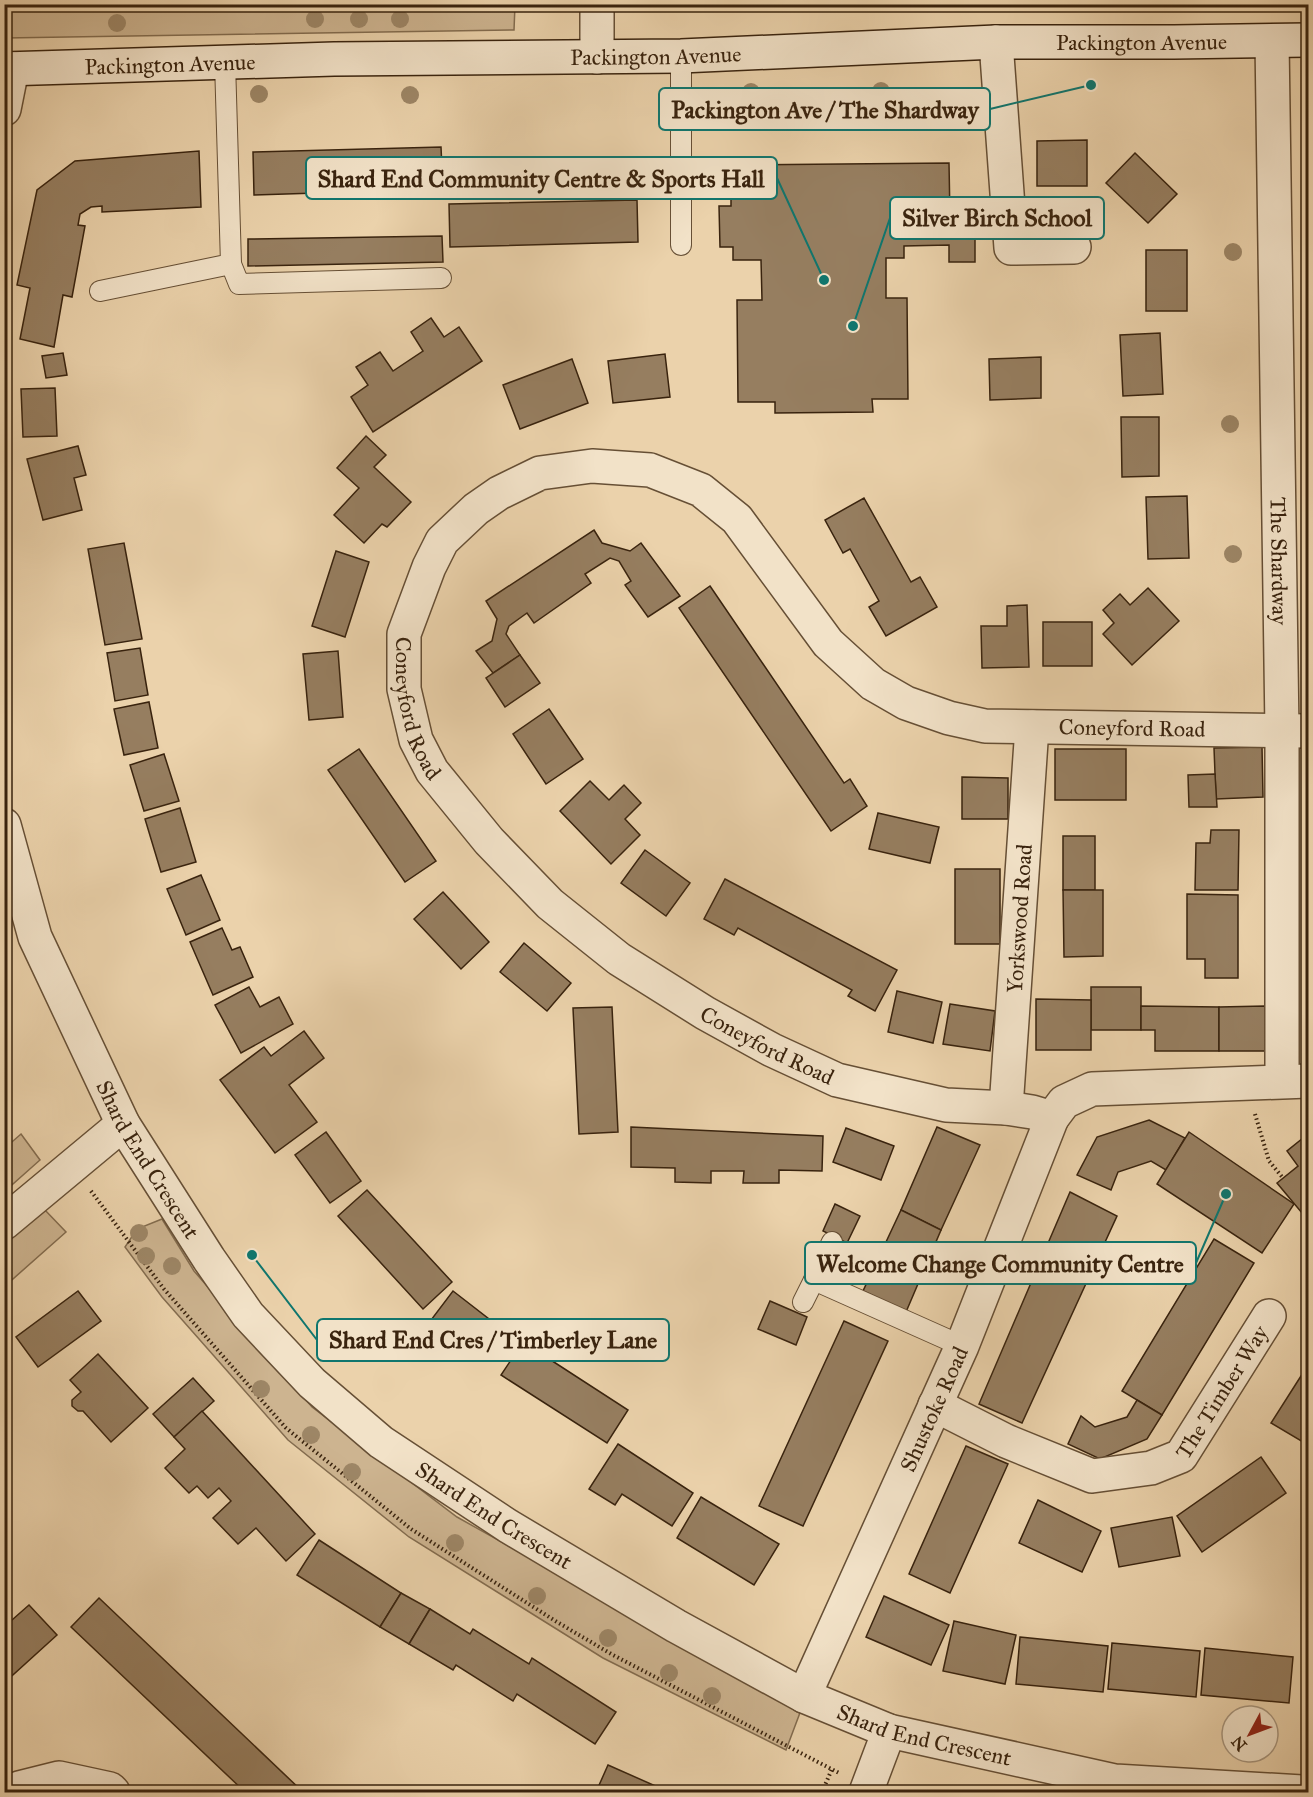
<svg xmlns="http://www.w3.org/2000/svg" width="1313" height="1797" font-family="'IM FELL Great Primer',serif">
<rect width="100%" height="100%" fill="#ebd2ab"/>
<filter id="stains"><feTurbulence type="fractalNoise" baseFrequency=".00333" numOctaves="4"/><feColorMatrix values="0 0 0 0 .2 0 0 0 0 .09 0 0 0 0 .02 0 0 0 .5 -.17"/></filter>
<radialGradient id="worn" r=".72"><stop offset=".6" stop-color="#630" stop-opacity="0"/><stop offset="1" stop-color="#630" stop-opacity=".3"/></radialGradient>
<g fill="#cdb490" stroke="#836c4f" stroke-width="1.5">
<polygon points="4,5 515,4 515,5 514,30 5,38"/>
<polygon points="21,1134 40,1160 5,1191 5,1148"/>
<polygon points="44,1209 66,1232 5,1286 5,1243"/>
<polygon points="162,1219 194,1271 312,1407 457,1517 801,1710 786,1750 603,1658 409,1537 288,1440 162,1297 125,1247 137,1229"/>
</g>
<g fill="#967e60" stroke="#39230e" stroke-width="1.5">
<polygon points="1087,140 1087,186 1037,186 1037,141"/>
<polygon points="441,147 443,189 254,195 253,152"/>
<polygon points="199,151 201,207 102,212 102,206 91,207 80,214 78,225 85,226 72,297 63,295 54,347 20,339 30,288 17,285 37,190 75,161"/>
<polygon points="1135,153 1177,194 1148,223 1106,183"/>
<polygon points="949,163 950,218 964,219 964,226 975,226 975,262 949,262 949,245 904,246 904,258 886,258 886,298 907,298 908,399 872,399 873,412 775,413 775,402 738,402 737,300 762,300 761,260 733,260 733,247 720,247 719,206 731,206 731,165"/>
<polygon points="637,200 638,242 450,247 449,204"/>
<polygon points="442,236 443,262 248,266 248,239"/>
<rect x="1146" y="250" width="41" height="61"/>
<polygon points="431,318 444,337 459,327 482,361 373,432 351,397 368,385 356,367 380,352 393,371 423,351 411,332"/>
<polygon points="1160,333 1163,394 1123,396 1120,335"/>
<polygon points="63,353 67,375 46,378 42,356"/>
<polygon points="665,354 670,397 613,403 608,361"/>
<polygon points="1041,357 1041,398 990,400 989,359"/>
<polygon points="572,359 588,403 520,429 503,385"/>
<polygon points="55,388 57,436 23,437 21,389"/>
<polygon points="1121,417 1159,417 1159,476 1122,477"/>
<polygon points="366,436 386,455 374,467 411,502 387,527 382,524 364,543 334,515 359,488 337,468"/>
<polygon points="78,446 86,475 74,478 82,510 43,520 27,459"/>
<polygon points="1187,496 1189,558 1148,559 1146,497"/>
<polygon points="864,498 911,582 920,577 937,607 886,636 869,607 879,601 850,549 843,553 825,520"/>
<polygon points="594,530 602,543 630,551 641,543 680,596 648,617 625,585 631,581 619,561 610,558 585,574 591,583 534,623 527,613 509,626 506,634 520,655 493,673 476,651 492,641 497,619 486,601"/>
<polygon points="124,543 142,639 105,645 88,549"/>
<polygon points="336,551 369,562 345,637 312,626"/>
<polygon points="710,586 844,783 850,779 867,806 831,831 679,608"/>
<polygon points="1148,588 1179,621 1132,665 1103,634 1114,623 1103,610 1120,594 1130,605"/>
<polygon points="1027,605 1029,667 982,668 981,626 1007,626 1007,606"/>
<rect x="1043" y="622" width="49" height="44"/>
<polygon points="140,648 148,695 115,701 107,653"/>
<polygon points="338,651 343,717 309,720 303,654"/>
<polygon points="520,655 540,683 505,707 486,678"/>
<polygon points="149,702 158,748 124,755 114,709"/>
<polygon points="549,709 583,759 546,784 513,734"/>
<polygon points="1262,747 1263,797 1216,799 1214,748"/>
<polygon points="359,749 436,861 405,882 328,770"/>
<rect x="1055" y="749" width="71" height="51"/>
<polygon points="164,754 179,801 144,811 130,765"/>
<polygon points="1215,774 1217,807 1189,807 1188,775"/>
<polygon points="962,777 1008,778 1008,819 962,819"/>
<polygon points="590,781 609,800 624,785 641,803 625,819 640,835 611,864 560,811"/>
<polygon points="180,808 196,862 161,872 145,819"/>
<polygon points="878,813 939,827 930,863 869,849"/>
<polygon points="1211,830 1239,830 1238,890 1195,890 1196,843 1210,843"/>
<rect x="1063" y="836" width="32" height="54"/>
<polygon points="645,850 690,883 666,916 621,883"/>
<rect x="955" y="869" width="45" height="75"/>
<polygon points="201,875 220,920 186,935 167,889"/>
<polygon points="725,879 897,970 875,1011 848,996 852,990 738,928 734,935 704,919"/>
<polygon points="1063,890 1103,890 1103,956 1064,957"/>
<polygon points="443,892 489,942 461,969 414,919"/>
<polygon points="1187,894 1238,895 1238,978 1205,978 1205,959 1187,959"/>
<polygon points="222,928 232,950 240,947 253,977 213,995 190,942"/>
<polygon points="524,943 571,983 547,1011 500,972"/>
<polygon points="249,987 260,1007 279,997 293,1024 241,1053 215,1005"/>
<rect x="1091" y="987" width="50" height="43"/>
<polygon points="897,991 942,1002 933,1043 888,1032"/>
<polygon points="1036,999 1091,1000 1091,1050 1036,1050"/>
<polygon points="950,1004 995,1011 990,1051 943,1044"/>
<polygon points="1141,1006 1219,1007 1219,1051 1155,1051 1155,1030 1141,1030"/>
<polygon points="1265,1006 1265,1051 1219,1051 1219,1007"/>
<polygon points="612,1007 618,1132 579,1134 573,1008"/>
<polygon points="304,1031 324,1058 289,1085 317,1122 275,1153 220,1080 264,1047 271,1056"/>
<polygon points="1149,1120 1185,1138 1166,1170 1151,1161 1118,1172 1111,1190 1077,1175 1097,1137"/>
<polygon points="631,1127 823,1136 822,1171 779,1170 779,1183 743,1183 744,1171 711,1171 711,1183 675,1182 675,1168 631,1167"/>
<polygon points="937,1127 980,1145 941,1230 901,1210"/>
<polygon points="846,1128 894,1146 881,1180 833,1162"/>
<polygon points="326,1132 361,1181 330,1203 295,1155"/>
<polygon points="1189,1132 1294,1204 1262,1253 1157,1184"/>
<polygon points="1308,1134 1308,1208 1302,1213 1277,1183 1298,1166 1287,1151"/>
<polygon points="367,1190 452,1282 423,1309 338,1216"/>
<polygon points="1070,1192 1117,1216 1022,1423 979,1404"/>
<polygon points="835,1204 860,1216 847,1243 823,1231"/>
<polygon points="901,1210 941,1230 906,1312 863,1291"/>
<polygon points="1214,1239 1254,1263 1162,1415 1122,1391"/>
<polygon points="78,1291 101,1321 38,1367 16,1337"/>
<polygon points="453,1291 498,1326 476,1355 431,1320"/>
<polygon points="770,1301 807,1317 796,1345 758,1329"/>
<polygon points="844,1321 888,1341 803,1526 759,1506"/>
<polygon points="523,1342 628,1410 607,1443 501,1375"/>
<polygon points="98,1354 148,1408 111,1442 83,1411 78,1411 72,1406 72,1400 81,1392 70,1380"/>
<polygon points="1301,1376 1308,1382 1308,1445 1271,1423"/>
<polygon points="193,1378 214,1401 174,1437 153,1414"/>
<polygon points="1137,1400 1162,1415 1147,1439 1100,1459 1068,1444 1081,1416 1095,1427 1127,1417"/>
<polygon points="202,1411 315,1534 286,1561 256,1528 238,1544 213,1518 231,1501 219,1488 208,1498 197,1486 189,1493 165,1468 185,1449 174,1437"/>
<polygon points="618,1444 693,1493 672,1526 622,1494 615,1505 589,1489"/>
<polygon points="966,1446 1008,1464 950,1593 909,1574"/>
<polygon points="1261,1457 1286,1493 1202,1552 1177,1516"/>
<polygon points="701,1497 779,1544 754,1585 677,1538"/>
<polygon points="1038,1500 1101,1531 1082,1572 1019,1543"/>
<polygon points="1172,1517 1180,1556 1119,1567 1111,1528"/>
<polygon points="319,1540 401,1593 380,1627 297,1575"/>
<polygon points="401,1593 430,1609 409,1644 380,1627"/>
<polygon points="884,1596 949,1625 931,1665 866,1637"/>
<polygon points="99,1598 303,1792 245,1792 71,1627"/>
<polygon points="29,1605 57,1635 4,1683 4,1627"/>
<polygon points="430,1609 470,1634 473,1629 529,1664 532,1658 616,1712 595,1744 517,1694 513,1701 456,1665 453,1670 409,1644"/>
<polygon points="954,1621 1016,1635 1005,1684 943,1671"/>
<polygon points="1020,1637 1108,1646 1103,1692 1016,1684"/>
<polygon points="1112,1643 1200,1651 1196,1697 1108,1689"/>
<polygon points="1205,1648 1293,1657 1289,1703 1201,1695"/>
<polygon points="608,1765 669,1792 596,1792"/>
</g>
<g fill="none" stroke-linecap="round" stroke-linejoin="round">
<g stroke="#664f35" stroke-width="22">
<g id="lane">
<polyline points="681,245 681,56"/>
<polyline points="231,264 239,284 441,278"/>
<polyline points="100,291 231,264 225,62"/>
<polyline points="832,1242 814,1280 962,1346"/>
<polyline points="803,1302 814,1280"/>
</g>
</g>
<g stroke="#664f35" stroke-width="36">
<g id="street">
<polyline points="597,4 597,57"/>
<path id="s1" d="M 1272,41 L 1282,731 L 1282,1081"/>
<polyline points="996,42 1011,248 1074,247"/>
<polyline points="4,109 12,69"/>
<path id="s2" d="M 1308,731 L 985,726 L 949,718 L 906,703 L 873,684 L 828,643 L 737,519 L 701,490 L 650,470 L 592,466 L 540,473 L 499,493 L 476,509 L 442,541 L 429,567 L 404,634 L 404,689 L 416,740 L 432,771 L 489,841 L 550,904 L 619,959 L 705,1013 L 772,1050 L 837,1080 L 946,1105 L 1006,1108 L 1032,1112 L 1052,1118 L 1064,1102 L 1092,1089 L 1308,1081"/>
<path id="s3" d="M 4,825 L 35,937 L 123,1124 L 209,1259 L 248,1315 L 312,1383 L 381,1442 L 508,1526 L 676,1626 L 804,1696 L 889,1731 L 1115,1781 L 1302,1792"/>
<path id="s4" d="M 1006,1108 L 1032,727"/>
<polyline points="4,1223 123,1124"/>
<path id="s5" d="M 935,1405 L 1006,1441 L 1092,1476 L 1151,1468 L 1181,1456 L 1269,1316"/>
<path id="s6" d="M 804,1696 L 962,1346 L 1052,1118"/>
<polyline points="14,1792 19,1788 59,1778 110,1789 113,1792"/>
<polyline points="866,1792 889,1731"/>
</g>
</g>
<g stroke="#39230e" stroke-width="36">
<g id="secondary">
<path id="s7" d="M 4,69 L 334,59 L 681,56 L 996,42 L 1174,42 L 1308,40"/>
</g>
</g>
<g stroke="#39230e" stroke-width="4" stroke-dasharray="1.5 3" stroke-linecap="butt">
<polyline points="1255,1114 1269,1161 1283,1178"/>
<polyline points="91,1191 164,1289 286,1428 411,1529 557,1622 613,1655 839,1773"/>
<polyline points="1306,1210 1308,1213"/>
<polyline points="822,1792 832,1769"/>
</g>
<use href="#lane" stroke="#f2e2c8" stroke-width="20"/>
<use href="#street" stroke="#f2e2c8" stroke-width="33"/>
<use href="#secondary" stroke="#f2e2c8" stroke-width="33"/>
</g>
<g fill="#9d8666">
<circle cx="315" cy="19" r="9"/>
<circle cx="359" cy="19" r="9"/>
<circle cx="400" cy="19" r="9"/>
<circle cx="117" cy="23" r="9"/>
<circle cx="881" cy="91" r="9"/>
<circle cx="751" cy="92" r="9"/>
<circle cx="259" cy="94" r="9"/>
<circle cx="410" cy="95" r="9"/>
<circle cx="1233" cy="252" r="9"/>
<circle cx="1230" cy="424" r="9"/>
<circle cx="1233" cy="554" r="9"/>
<circle cx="139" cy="1233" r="9"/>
<circle cx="146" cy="1256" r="9"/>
<circle cx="172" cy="1266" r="9"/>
<circle cx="261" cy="1389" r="9"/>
<circle cx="311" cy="1435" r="9"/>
<circle cx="352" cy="1472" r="9"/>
<circle cx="455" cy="1543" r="9"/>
<circle cx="537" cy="1596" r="9"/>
<circle cx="608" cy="1638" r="9"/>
<circle cx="669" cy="1673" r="9"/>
<circle cx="712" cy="1696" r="9"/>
</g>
<g text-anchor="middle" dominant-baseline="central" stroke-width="4.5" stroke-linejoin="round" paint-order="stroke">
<g font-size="22" fill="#39230e" stroke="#f2e2c8">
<text stroke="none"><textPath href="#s7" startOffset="1138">Packington Avenue</textPath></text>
<text stroke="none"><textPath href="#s7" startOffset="652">Packington Avenue</textPath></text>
<text stroke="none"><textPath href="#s7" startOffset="166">Packington Avenue</textPath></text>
<text stroke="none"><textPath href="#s1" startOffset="520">The Shardway</textPath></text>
<text stroke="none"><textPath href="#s2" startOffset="1167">Coneyford Road</textPath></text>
<text transform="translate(1132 728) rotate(1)">Coneyford Road</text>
<text stroke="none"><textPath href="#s4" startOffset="190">Yorkswood Road</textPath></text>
<text stroke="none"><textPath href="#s2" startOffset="1671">Coneyford Road</textPath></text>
<text stroke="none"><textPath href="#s3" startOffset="366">Shard End Crescent</textPath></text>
<text stroke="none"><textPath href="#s5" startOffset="340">The Timber Way</textPath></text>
<text stroke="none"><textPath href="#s6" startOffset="315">Shustoke Road</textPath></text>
<text stroke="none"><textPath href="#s3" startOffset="870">Shard End Crescent</textPath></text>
<text stroke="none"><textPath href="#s3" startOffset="1356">Shard End Crescent</textPath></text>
</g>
</g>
<path fill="none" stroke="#0f766e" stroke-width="2" d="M1091 85L990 109M824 280L777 178M853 326L890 218M1226 1194L1196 1263M252 1255L317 1340"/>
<g fill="#0f766e" stroke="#f2e2c8" stroke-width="2">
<circle cx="1091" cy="85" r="6"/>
<circle cx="824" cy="280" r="6"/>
<circle cx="853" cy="326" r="6"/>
<circle cx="1226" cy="1194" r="6"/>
<circle cx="252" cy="1255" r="6"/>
</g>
<g fill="#f2e2c8" stroke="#0f766e" stroke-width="2">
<rect x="659" y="88" width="331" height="42" rx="6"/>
<rect x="306" y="157" width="471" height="42" rx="6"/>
<rect x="890" y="197" width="214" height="42" rx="6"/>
<rect x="805" y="1242" width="391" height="42" rx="6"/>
<rect x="317" y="1319" width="352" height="42" rx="6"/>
</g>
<g font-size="24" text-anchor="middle" font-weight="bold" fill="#39230e">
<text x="825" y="118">Packington Ave / The Shardway</text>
<text x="541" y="187">Shard End Community Centre &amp; Sports Hall</text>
<text x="997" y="226">Silver Birch School</text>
<text x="1000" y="1272">Welcome Change Community Centre</text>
<text x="493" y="1348">Shard End Cres / Timberley Lane</text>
</g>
<rect width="1313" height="1797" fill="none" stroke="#ebd2ab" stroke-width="24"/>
<rect x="6" y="6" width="1301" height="1785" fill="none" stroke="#39230e" stroke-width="3"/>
<rect x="12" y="12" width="1289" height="1773" fill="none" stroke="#39230e" stroke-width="1.5"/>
<g transform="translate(1250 1734) rotate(229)"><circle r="28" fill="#f2e2c8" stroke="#a8967e" stroke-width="1.5"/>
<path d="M0-4.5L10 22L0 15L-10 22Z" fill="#8f2418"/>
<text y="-9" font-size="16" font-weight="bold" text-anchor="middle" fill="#39230e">N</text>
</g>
<rect width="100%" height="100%" filter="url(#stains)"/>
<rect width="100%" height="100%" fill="url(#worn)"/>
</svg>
